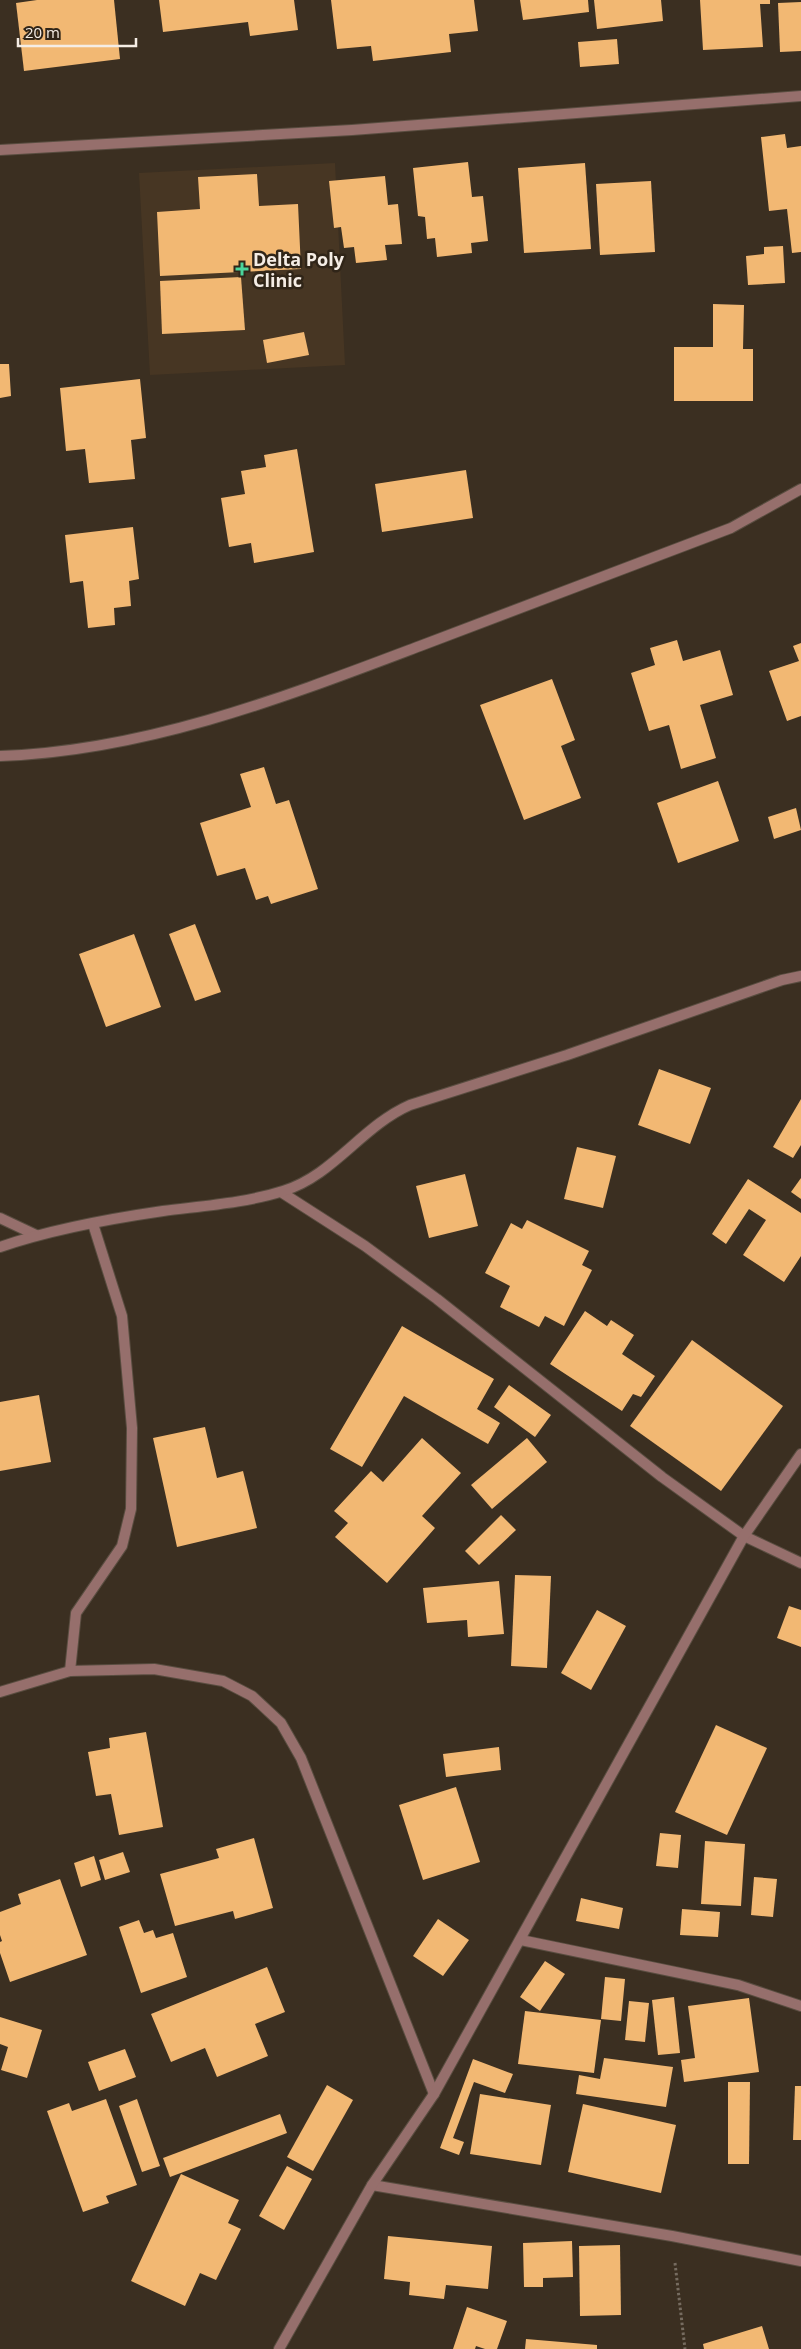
<svg xmlns="http://www.w3.org/2000/svg" width="801" height="2349" font-family="'Open Sans',sans-serif">
<rect width="100%" height="100%" fill="#3b2f21"/>
<polygon fill="#473623" points="335,163 345,365 150,375 139,173"/>
<g fill="#f2b873">
<polygon points="114,0 120,59 24,71 16,3 37,0"/>
<polygon points="159,0 294,0 298,30 250,36 248,22 163,32"/>
<polygon points="331,0 474,0 478,31 449,34 451,52 373,61 371,46 337,49"/>
<polygon points="520,0 588,0 589,12 523,20"/>
<polygon points="594,0 661,0 663,21 597,29"/>
<polygon points="700,0 770,0 770,4 760,4 763,47 703,50"/>
<polygon points="801,2 801,51 780,52 778,3"/>
<polygon points="617,39 619,64 580,67 578,42"/>
<polygon points="785,134 787,148 801,146 801,252 792,253 787,209 769,211 761,137"/>
<polygon points="468,162 472,197 483,196 488,241 471,243 472,253 437,257 435,238 427,239 425,217 418,216 413,168"/>
<polygon points="585,163 591,249 524,253 518,168"/>
<polygon points="257,174 259,206 298,204 301,269 160,276 157,212 200,209 198,177"/>
<polygon points="385,176 388,205 398,204 402,244 385,245 387,260 356,263 354,247 344,248 341,227 334,228 329,181"/>
<polygon points="651,181 655,252 600,255 596,184"/>
<polygon points="783,246 785,283 748,285 746,256 764,254 764,247"/>
<polygon points="241,277 245,330 162,334 160,281"/>
<polygon points="713,304 744,305 743,349 753,349 753,401 674,401 674,347 713,347"/>
<polygon points="304,332 309,355 267,363 263,340"/>
<polygon points="0,364 9,364 11,396 0,398"/>
<polygon points="140,379 146,438 131,440 135,479 89,483 85,449 66,451 60,388"/>
<polygon points="297,449 314,552 254,563 251,543 229,547 221,498 245,494 241,471 266,467 264,455"/>
<polygon points="466,470 473,518 382,532 375,484"/>
<polygon points="133,527 139,579 129,581 131,606 114,608 115,625 88,628 83,581 70,583 65,535"/>
<polygon points="677,640 683,661 720,650 733,695 700,705 716,758 681,769 669,725 649,731 631,673 655,665 650,648"/>
<polygon points="801,643 801,716 787,721 769,671 799,661 793,646"/>
<polygon points="552,679 575,740 561,746 581,798 524,820 480,705"/>
<polygon points="264,767 276,804 289,800 318,889 271,904 268,896 256,900 245,868 217,876 200,823 251,807 240,774"/>
<polygon points="718,781 739,841 678,863 657,803"/>
<polygon points="796,808 801,830 774,839 768,817"/>
<polygon points="195,924 221,992 195,1001 169,934"/>
<polygon points="134,934 161,1007 106,1027 79,954"/>
<polygon points="659,1069 711,1088 690,1144 638,1125"/>
<polygon points="801,1099 801,1145 793,1158 773,1147"/>
<polygon points="577,1147 616,1156 603,1208 564,1199"/>
<polygon points="465,1174 478,1226 429,1238 416,1186"/>
<polygon points="801,1178 801,1199 791,1192"/>
<polygon points="748,1179 801,1213 801,1256 784,1282 743,1255 766,1220 749,1209 726,1244 712,1234"/>
<polygon points="527,1220 589,1251 582,1265 592,1270 564,1326 545,1316 539,1327 500,1307 510,1286 485,1273 511,1223 522,1229"/>
<polygon points="585,1311 607,1326 611,1320 634,1335 622,1354 655,1376 641,1397 633,1394 622,1411 550,1364"/>
<polygon points="402,1326 494,1379 477,1409 500,1423 488,1444 404,1396 362,1467 330,1449"/>
<polygon points="692,1340 783,1406 721,1491 630,1426"/>
<polygon points="509,1385 551,1415 535,1437 494,1407"/>
<polygon points="39,1395 51,1462 0,1471 0,1402"/>
<polygon points="205,1427 217,1478 243,1471 257,1528 177,1547 153,1438"/>
<polygon points="422,1438 461,1473 422,1516 435,1528 387,1583 335,1537 348,1523 334,1511 371,1471 383,1482"/>
<polygon points="527,1438 547,1462 492,1509 471,1485"/>
<polygon points="501,1515 516,1530 479,1565 465,1551"/>
<polygon points="515,1575 551,1576 547,1668 511,1666"/>
<polygon points="499,1581 504,1634 468,1637 467,1620 427,1623 423,1588"/>
<polygon points="789,1606 801,1610 801,1647 777,1638"/>
<polygon points="597,1610 626,1626 591,1690 561,1673"/>
<polygon points="716,1725 767,1748 727,1835 675,1812"/>
<polygon points="146,1732 163,1827 119,1835 111,1794 96,1796 88,1752 110,1748 109,1738"/>
<polygon points="499,1747 501,1770 446,1777 443,1754"/>
<polygon points="456,1787 480,1862 423,1880 399,1805"/>
<polygon points="660,1833 681,1835 678,1868 656,1866"/>
<polygon points="254,1838 273,1908 235,1919 233,1911 175,1926 160,1874 219,1858 216,1849"/>
<polygon points="705,1841 745,1844 741,1906 701,1904"/>
<polygon points="123,1852 130,1872 105,1880 99,1860"/>
<polygon points="94,1856 101,1880 81,1887 74,1863"/>
<polygon points="754,1877 777,1879 773,1917 751,1915"/>
<polygon points="60,1879 87,1955 10,1982 0,1953 0,1942 2,1941 0,1935 0,1912 21,1904 18,1894"/>
<polygon points="581,1898 623,1908 619,1929 576,1921"/>
<polygon points="682,1909 720,1912 718,1937 680,1935"/>
<polygon points="438,1919 469,1940 443,1976 413,1956"/>
<polygon points="139,1920 144,1933 153,1930 156,1938 173,1933 187,1977 141,1993 119,1927"/>
<polygon points="545,1961 565,1974 540,2011 520,1997"/>
<polygon points="267,1967 285,2012 255,2024 268,2056 217,2077 205,2048 171,2062 151,2014"/>
<polygon points="605,1977 625,1979 621,2021 601,2019"/>
<polygon points="674,1997 680,2053 658,2055 652,2000"/>
<polygon points="749,1998 759,2072 684,2082 681,2060 695,2058 688,2006"/>
<polygon points="629,2001 649,2003 645,2042 625,2040"/>
<polygon points="525,2011 601,2020 594,2073 518,2064"/>
<polygon points="0,2017 42,2030 27,2078 1,2070 8,2047 0,2044"/>
<polygon points="125,2049 136,2077 99,2091 88,2062"/>
<polygon points="604,2058 673,2067 666,2107 576,2094 579,2075 600,2079"/>
<polygon points="473,2059 513,2074 505,2093 474,2082 453,2138 464,2142 459,2155 440,2148"/>
<polygon points="728,2082 750,2082 749,2164 728,2164"/>
<polygon points="327,2085 353,2100 313,2171 287,2157"/>
<polygon points="795,2086 801,2086 801,2140 793,2140"/>
<polygon points="480,2094 551,2105 541,2165 470,2154"/>
<polygon points="106,2099 137,2185 106,2196 109,2203 83,2212 47,2111 69,2103 72,2111"/>
<polygon points="137,2099 160,2166 142,2172 119,2106"/>
<polygon points="583,2104 676,2125 661,2193 568,2172"/>
<polygon points="280,2114 287,2133 170,2177 163,2158"/>
<polygon points="287,2166 312,2179 284,2230 259,2216"/>
<polygon points="181,2174 239,2200 228,2223 241,2229 216,2280 200,2273 185,2306 131,2281"/>
<polygon points="388,2236 492,2246 488,2289 446,2285 444,2299 409,2295 410,2282 384,2279"/>
<polygon points="572,2241 573,2277 543,2278 543,2287 524,2287 523,2243"/>
<polygon points="620,2245 621,2315 580,2316 579,2246"/>
<polygon points="467,2307 507,2321 497,2349 485,2349 476,2346 475,2349 453,2349"/>
<polygon points="762,2326 769,2349 704,2349 703,2344"/>
<polygon points="526,2339 597,2345 597,2349 525,2349"/>
</g>
<g fill="none" stroke-linecap="round" stroke-linejoin="round">
<g stroke="#594d40" stroke-width="12">
<g id="street">
<polyline points="0,150 352,130 801,96"/>
<path d="M 0,756 C 146,751 285,697 420,646 C 524,607 627,567 731,528 L 801,489"/>
<polyline points="281,1192 365,1246 437,1299 662,1477 744,1536 801,1563"/>
<polyline points="0,1218 36,1235"/>
<path d="M 0,1247 C 52,1229 108,1219 163,1211 C 201,1206 246,1203 283,1191 C 333,1176 362,1126 410,1105 L 567,1055 L 782,980 L 801,976"/>
<polyline points="70,1671 76,1613 122,1546 131,1509 132,1428 122,1316 93,1224"/>
<polyline points="0,1692 70,1671 154,1669 223,1681 252,1696 281,1723 301,1758 434,2094"/>
<polyline points="521,1940 738,1985 801,2006"/>
<polyline points="372,2185 672,2236 801,2261"/>
<polyline points="279,2349 372,2185 434,2094 744,1536 801,1454"/>
</g>
</g>
<polyline stroke="#766c60" stroke-width="3" stroke-dasharray="2.5 2.5" stroke-linecap="butt" points="675,2263 685,2349"/>
<use href="#street" stroke="#966f6c" stroke-width="10"/>
</g>
<path fill="#4bd49b" stroke="#302518" stroke-width="2" d="M239.5 261.5h5v5h5v5h-5v5h-5v-5h-5v-5h5z"/>
<g text-anchor="middle" dominant-baseline="central" stroke-width="5" stroke-linejoin="round" paint-order="stroke">
<g font-size="18" font-weight="bold" fill="#f5ede5" stroke="#302518" text-anchor="start">
<text x="253" y="259">Delta Poly<tspan x="253" dy="21">Clinic</tspan></text>
</g>
</g>
<path d="M18 38v8h118v-8" fill="none" stroke="#f5ede5" stroke-width="2.5"/>
<text x="25" y="38" font-size="15" fill="#f5ede5" stroke="#302518" stroke-width="4" paint-order="stroke">20 m</text>
</svg>
